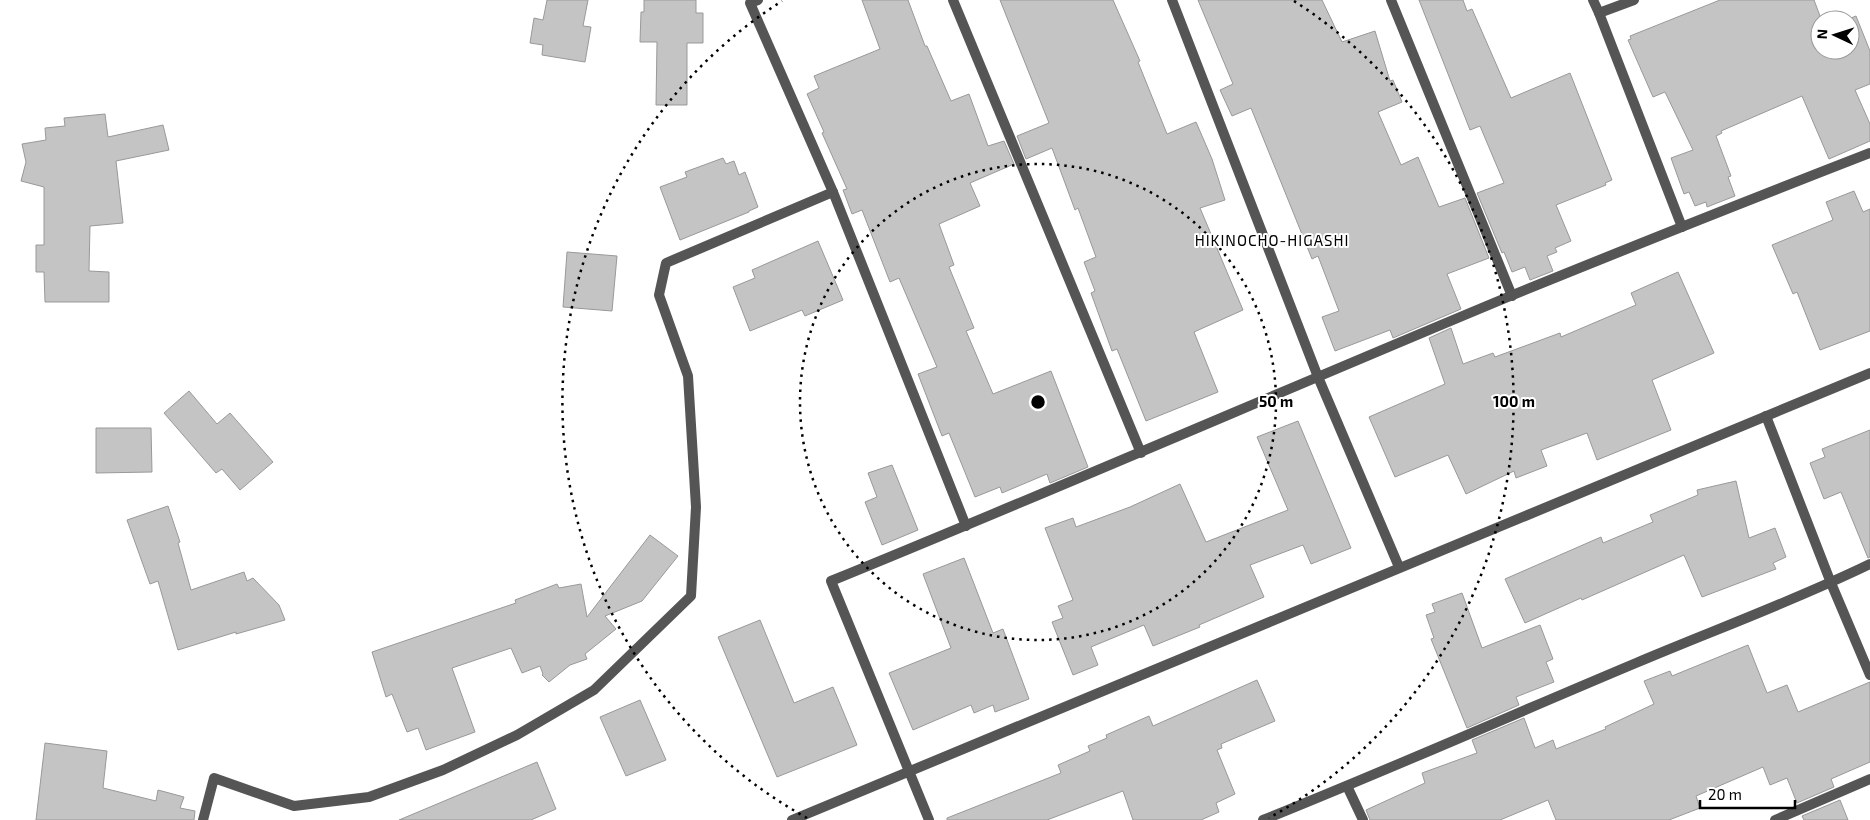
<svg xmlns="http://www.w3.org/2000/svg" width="1870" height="820" font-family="'Exo 2',sans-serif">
<rect width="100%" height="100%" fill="#fff"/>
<g fill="#c4c4c4" stroke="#999">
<polygon points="547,0 588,0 583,26 591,27 585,62 542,55 543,45 530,43 534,18 543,20"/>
<polygon points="644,0 696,0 696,13 703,13 703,43 687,43 687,105 656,105 657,42 640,42 641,12 644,12"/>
<polygon points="862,0 908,0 925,46 927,46 951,101 969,94 988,146 1004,141 1014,164 970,183 980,206 939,224 954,265 949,267 974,328 966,331 993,394 1051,371 1088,467 1050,483 1047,474 1002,493 1000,487 975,497 949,433 942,436 918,374 937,367 899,278 890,282 862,210 852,214 843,190 847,189 822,133 824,132 807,94 819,88 814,76 880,49"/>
<polygon points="1000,0 1113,0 1140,61 1138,62 1167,134 1196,122 1212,159 1225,200 1200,208 1243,310 1194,332 1218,392 1146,421 1117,349 1112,351 1091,293 1095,291 1084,262 1096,257 1078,208 1075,210 1052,148 1026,159 1017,136 1049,123"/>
<polygon points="1198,0 1322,0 1342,42 1375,31 1390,81 1393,80 1402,102 1378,112 1401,165 1418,157 1439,207 1465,198 1489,258 1447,274 1461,309 1393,338 1390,330 1335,351 1322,317 1339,311 1318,256 1312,259 1251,108 1232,116 1220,90 1233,84"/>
<polygon points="1419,0 1463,0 1467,11 1472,9 1511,98 1570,73 1612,180 1605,183 1606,185 1556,205 1571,241 1555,248 1557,252 1547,256 1553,271 1530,280 1525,267 1512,272 1504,252 1502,253 1477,193 1504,183 1480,126 1470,130"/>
<polygon points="1720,0 1814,0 1820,16 1820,50 1850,50 1850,20 1846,20 1856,16 1870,51 1870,84 1855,90 1870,124 1870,141 1829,159 1802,96 1721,131 1722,133 1716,136 1731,176 1728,177 1735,196 1707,207 1706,202 1695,206 1689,192 1684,194 1671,158 1693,150 1665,92 1653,97 1628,40 1631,39 1630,36"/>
<polygon points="105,114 108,137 163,125 169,150 116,161 123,223 90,226 89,271 109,272 109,302 45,302 44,272 36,272 36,245 44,245 44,187 21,181 26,162 22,144 46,140 45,128 65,126 64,118"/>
<polygon points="723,158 726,164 734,161 739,175 745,172 758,207 749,211 749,212 680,240 660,187 687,177 685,172"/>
<polygon points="1854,191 1863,212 1870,209 1870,331 1820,350 1797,292 1793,294 1772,245 1833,220 1826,202"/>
<polygon points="818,241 843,300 805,316 802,310 750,331 733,287 755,278 752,270"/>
<polygon points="567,252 617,256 612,311 563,307"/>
<polygon points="1678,272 1714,353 1652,380 1671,430 1597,460 1587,433 1541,450 1547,466 1516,478 1514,471 1466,494 1448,455 1395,477 1369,417 1445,384 1429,338 1451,328 1463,364 1493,353 1495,357 1560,333 1561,337 1636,305 1631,293"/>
<polygon points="189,391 217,424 230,413 273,462 240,490 222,469 216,473 164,413"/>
<polygon points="1298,421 1351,548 1311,564 1303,545 1250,565 1264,597 1199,625 1200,627 1153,646 1144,625 1091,647 1098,665 1073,675 1052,622 1063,618 1058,606 1073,600 1045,528 1073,518 1076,527 1130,507 1180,484 1206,542 1288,510 1257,437"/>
<polygon points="96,428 151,428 152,472 96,473"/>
<polygon points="1870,430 1870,557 1868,558 1841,492 1824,499 1810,463 1825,457 1822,449"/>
<polygon points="892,465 918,530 882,545 865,502 877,497 868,473"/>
<polygon points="1736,481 1749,538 1775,528 1786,557 1773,563 1776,569 1702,597 1684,555 1582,600 1581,598 1525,623 1505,579 1601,537 1603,543 1653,522 1650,515 1698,495 1697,490"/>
<polygon points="168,506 180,542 178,543 191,590 244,572 247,581 253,578 279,605 285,620 236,634 236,632 178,650 158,581 150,584 127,520"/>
<polygon points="650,535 678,556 642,601 605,616 616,629 585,654 587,659 570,665 549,682 542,675 543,674 540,666 522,673 511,648 452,668 475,732 426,750 418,728 407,732 392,694 386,697 372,652 516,603 515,600 557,584 559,588 581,584 587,617"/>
<polygon points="964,558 993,633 1003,629 1029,699 995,712 993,705 974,713 971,705 913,730 889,673 951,648 923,574"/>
<polygon points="1462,593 1482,648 1540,625 1553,659 1546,662 1554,682 1516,697 1519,705 1467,728 1431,639 1434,638 1426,615 1435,612 1432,604"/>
<polygon points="760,620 794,703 833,687 857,745 777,777 718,637"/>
<polygon points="1748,645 1767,693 1787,685 1798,712 1870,682 1870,762 1831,779 1834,787 1797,803 1787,778 1770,785 1763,767 1696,796 1700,808 1669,820 1556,820 1548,800 1500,820 1370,820 1366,810 1425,783 1422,773 1477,753 1472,740 1524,718 1535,748 1553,740 1556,749 1606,729 1605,727 1654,704 1644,681 1670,671 1672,676"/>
<polygon points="1257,680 1275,721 1221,744 1222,748 1217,750 1235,794 1216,803 1219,812 1201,820 1133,820 1123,791 1047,820 947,820 947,818 1061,773 1058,765 1090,751 1088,746 1107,738 1106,735 1149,716 1153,726"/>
<polygon points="640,700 666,760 626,776 600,717"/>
<polygon points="45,743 107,751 103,788 156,801 158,790 184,797 180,808 195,811 194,820 36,820"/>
<polygon points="537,762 556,809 531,820 399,820"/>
<polygon points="1840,800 1848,820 1804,820 1802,816"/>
</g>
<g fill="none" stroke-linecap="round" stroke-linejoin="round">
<g stroke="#555" stroke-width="10">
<polyline points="953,0 1141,453"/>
<polyline points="1172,0 1318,377 1399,567"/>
<polyline points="1391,0 1512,296"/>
<polyline points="1593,0 1599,13"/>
<polyline points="1634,0 1599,13 1682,227"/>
<polyline points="833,192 966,526"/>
<polyline points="1766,416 1831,583 1870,675"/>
<polyline points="1347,786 1363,820"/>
<polyline points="203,820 214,778 294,806 369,797 443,770 517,735 594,690 691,596 696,507 688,376 659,295 666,263 833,192 750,3 758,0"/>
<path d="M 929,820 L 831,581 C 1057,489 1282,391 1508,297 C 1628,248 1749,200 1870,153"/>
<path d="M 1263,820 C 1388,770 1512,715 1636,663 C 1714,630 1794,601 1870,564"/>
<polyline points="1775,820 1870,779"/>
</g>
<polyline stroke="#555" stroke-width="10" points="792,820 1870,373"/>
</g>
<g fill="none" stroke="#000" stroke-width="2.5" stroke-dasharray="2.5 5">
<circle cx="1038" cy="402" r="238"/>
<path d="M807 818A476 476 0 0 1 782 1M1294 1A476 476 0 0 1 1269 818"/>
</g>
<g text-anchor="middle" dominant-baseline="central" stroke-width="4" stroke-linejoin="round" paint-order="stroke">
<g font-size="15" letter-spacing="1" fill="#000" stroke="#fff">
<text x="1272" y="240">HIKINOCHO-HIGASHI</text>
</g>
</g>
<circle cx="1038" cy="402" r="8" fill="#000" stroke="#fff" stroke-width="2.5"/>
<g font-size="15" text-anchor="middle" font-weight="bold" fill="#000" stroke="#fff" stroke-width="4" stroke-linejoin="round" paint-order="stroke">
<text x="1276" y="407">50 m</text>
<text x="1514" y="407">100 m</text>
</g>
<g transform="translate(1835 35) rotate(274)"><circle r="24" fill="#ffffff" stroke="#999999"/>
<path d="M0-4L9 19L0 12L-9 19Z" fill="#000000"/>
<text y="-8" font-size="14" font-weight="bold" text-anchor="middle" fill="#000000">N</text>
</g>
<path d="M1700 800v8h95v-8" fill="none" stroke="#000000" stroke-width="2.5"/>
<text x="1708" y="800" font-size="15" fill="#000000" stroke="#ffffff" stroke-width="4" paint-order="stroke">20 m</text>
</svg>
